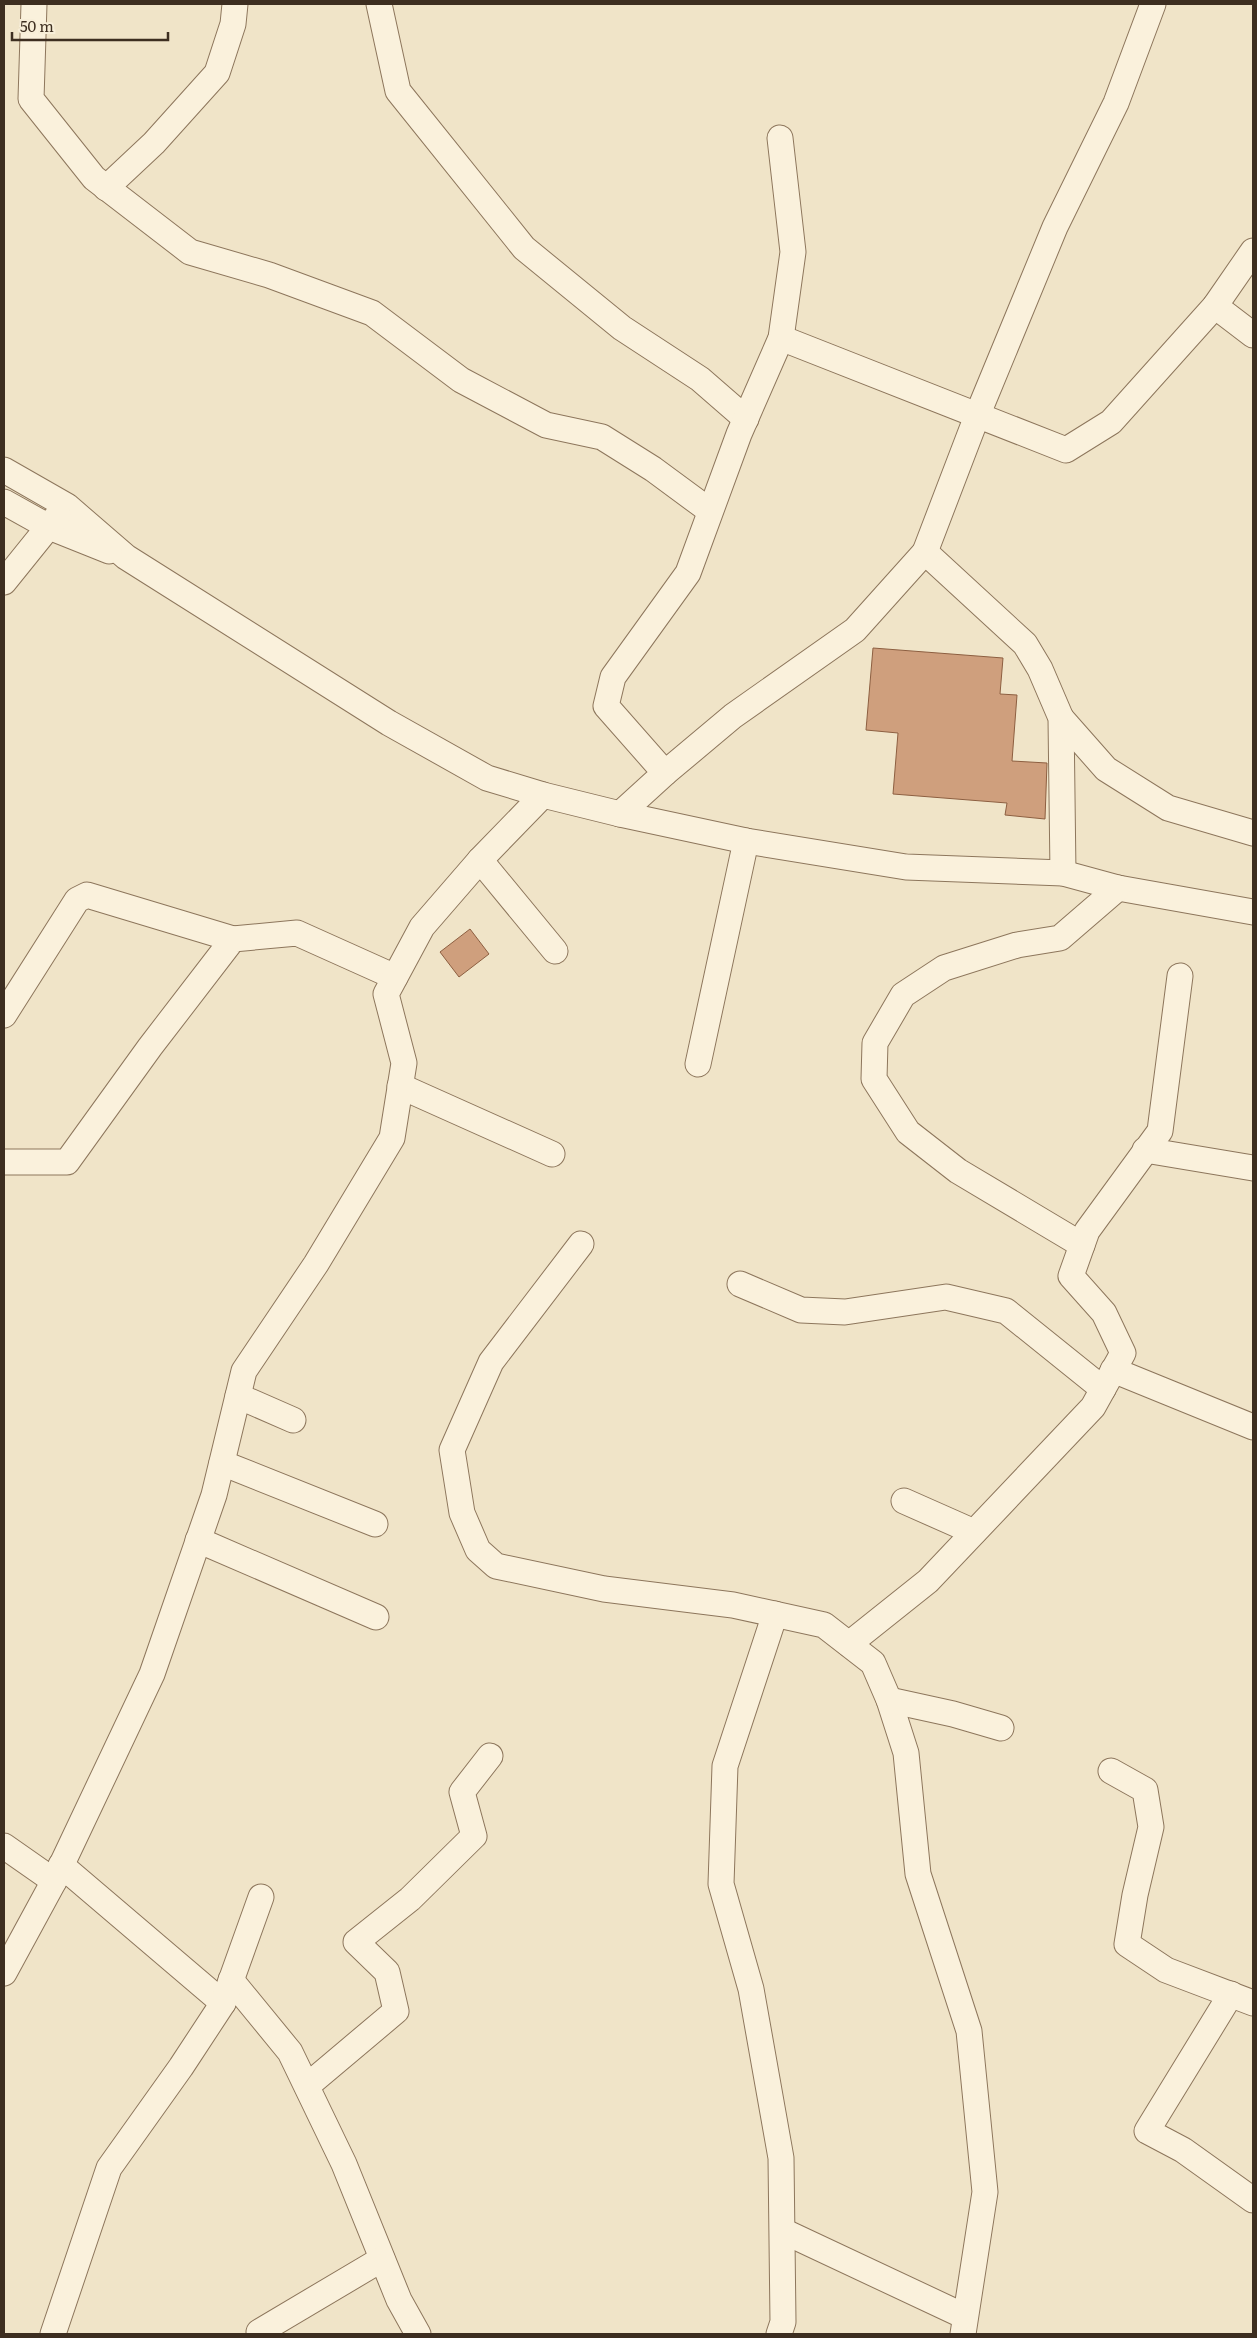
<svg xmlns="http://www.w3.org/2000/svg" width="1257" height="2338" font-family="Literata,serif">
<rect width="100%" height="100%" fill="#f0e4c8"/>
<g fill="#cf9f7d" stroke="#8d5f41">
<polygon points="873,648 1003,658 1000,694 1017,695 1012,761 1047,763 1045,819 1005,815 1007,803 893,794 898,733 866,730"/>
<polygon points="470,929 489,954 459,977 440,952"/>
</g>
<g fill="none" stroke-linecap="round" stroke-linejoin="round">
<g stroke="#8d765c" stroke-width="27">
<g id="minor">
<polyline points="34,4 31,99 94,178 190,252 269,275 372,313 461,380 546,425 602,437 653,469 710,511"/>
<polyline points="379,4 398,91 524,248 622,328 700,379 746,419"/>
<polyline points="106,188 154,143 217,73 233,24 235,4"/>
<polyline points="1215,306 1253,335"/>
<polyline points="781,338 1066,450 1111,422 1215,306 1253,251"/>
<polyline points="4,470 67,506 126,557 389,723 487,778 543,795 620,814 746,841 906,867 1063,873 1118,888 1253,912"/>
<polyline points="4,502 49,527 109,551"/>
<polyline points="925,552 1025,644 1040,669 1061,718 1063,873"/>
<polyline points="4,582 58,515"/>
<polyline points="1061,718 1106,769 1168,808 1253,833"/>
<polyline points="665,773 733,716 855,630 925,552 977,416 1055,227 1116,103 1153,4"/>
<polyline points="620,814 665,773 606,706 613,677 688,573 739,434 781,338 793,252 780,138"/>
<polyline points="480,860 555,951"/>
<polyline points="4,1015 77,900 87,895 233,939"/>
<polyline points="698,1064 746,841"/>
<polyline points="400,1086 552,1154"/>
<polyline points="1145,1150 1253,1168"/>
<polyline points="4,1162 67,1162 150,1047 233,939 297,933 395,977"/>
<polyline points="581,1244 491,1362 452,1450 462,1513 478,1550 496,1566 604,1589 733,1605 824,1625 873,1663 889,1700 906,1753 918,1874 969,2031 985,2192 963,2334"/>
<polyline points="1082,1245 958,1171 908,1132 874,1079 875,1043 903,995 944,968 1017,945 1060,938 1118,888"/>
<polyline points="740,1284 801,1310 845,1312 946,1297 1006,1311 1103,1389"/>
<polyline points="1113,1370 1253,1427"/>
<polyline points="238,1396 293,1420"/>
<polyline points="222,1463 375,1524"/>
<polyline points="904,1501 974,1532"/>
<polyline points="198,1540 376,1617"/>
<polyline points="775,1614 725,1766 721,1884 751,1989 781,2158 783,2322 779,2334"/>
<polyline points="849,1644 928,1581 1093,1407 1123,1353 1104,1313 1071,1276 1087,1231 1160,1131 1180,976"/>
<polyline points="889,1700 953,1714 1001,1728"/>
<polyline points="1111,1771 1145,1790 1151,1827 1135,1895 1127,1944 1166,1970 1253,2003"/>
<polyline points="4,1846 54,1881"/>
<polyline points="61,1865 223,2003"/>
<polyline points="4,1973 54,1881 152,1674 214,1495 244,1371 316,1264 392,1138 404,1063 386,994 422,927 480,860 543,795"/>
<polyline points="231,1980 290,2052 344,2164 399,2300 418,2334"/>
<polyline points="1231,1994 1147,2131 1183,2150 1253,2200"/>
<polyline points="307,2086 396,2011 387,1972 356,1942 410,1899 474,1836 462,1792 490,1756"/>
<polyline points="783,2231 964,2316"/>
<polyline points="259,2332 382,2259"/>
<polyline points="53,2334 109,2168 181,2067 223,2003 261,1897"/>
</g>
</g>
<use href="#minor" stroke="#faf1dc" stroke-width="25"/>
</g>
<rect width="1257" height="2338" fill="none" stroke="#3d2e20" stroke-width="10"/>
<path d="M12 32v8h156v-8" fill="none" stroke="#3d2e20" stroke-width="2.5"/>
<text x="20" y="32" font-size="15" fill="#3d2e20" stroke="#f7eed8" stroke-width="4" paint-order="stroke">50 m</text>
</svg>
